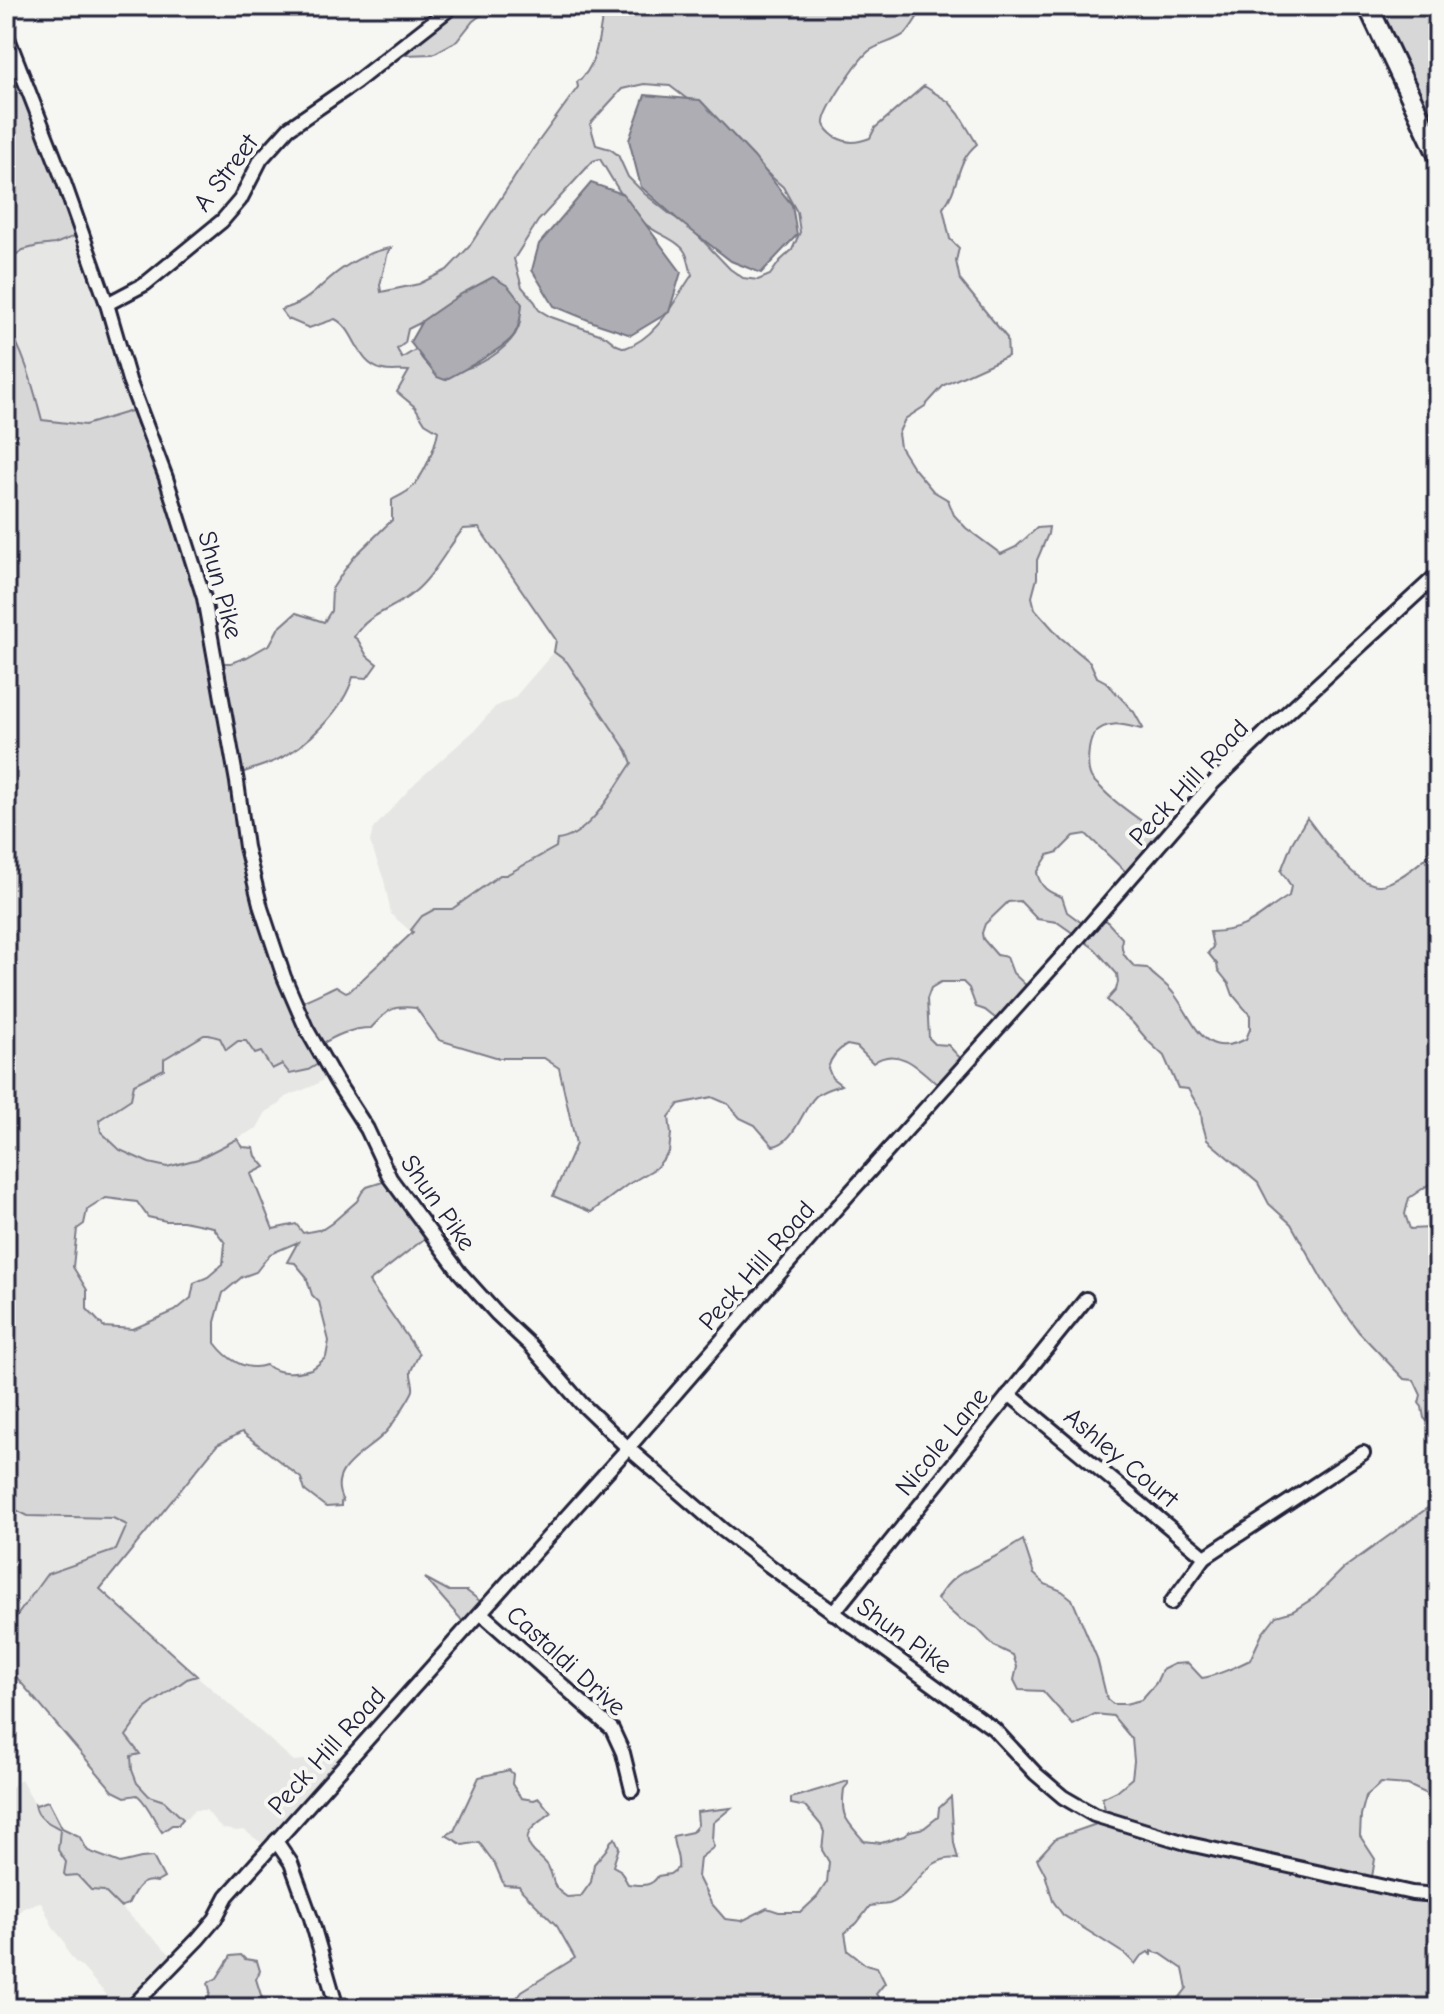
<svg xmlns="http://www.w3.org/2000/svg" width="1444" height="2014" font-family="'Comic Neue',sans-serif">
<rect width="100%" height="100%" fill="#f6f6f2"/>
<filter id="ink" filterUnits="userSpaceOnUse"><feTurbulence type="fractalNoise" baseFrequency=".0125" numOctaves="2"/><feDisplacementMap in="SourceGraphic" scale="16" xChannelSelector="R" yChannelSelector="G"/><feConvolveMatrix kernelMatrix="1 2 1 2 8 2 1 2 1" color-interpolation-filters="sRGB"/></filter>
<g filter="url(#ink)">
<g fill="#e6e6e4">
<polygon points="80,234 138,409 85,425 42,420 28,372 17,340 6,324 6,260 23,250 38,246 55,244"/>
<polygon points="554,652 567,662 627,751 633,763 596,813 583,829 506,876 500,875 452,910 435,909 422,916 411,930 409,930 391,914 384,880 370,842 373,829 416,782 475,730 495,707 514,698"/>
<polygon points="209,1034 220,1038 246,1041 255,1053 261,1052 282,1064 323,1061 331,1075 313,1086 285,1097 280,1104 266,1112 257,1128 198,1159 167,1167 149,1163 120,1150 101,1132 99,1120 134,1084 164,1069 164,1059 204,1035"/>
<polygon points="6,1505 28,1516 113,1518 128,1525 116,1550 47,1574 6,1631"/>
<polygon points="197,1676 294,1761 351,1755 268,1848 244,1830 236,1831 221,1828 206,1810 195,1810 188,1817 183,1819 164,1801 149,1796 137,1783 132,1770 131,1756 138,1755 126,1736 146,1708 187,1679"/>
<polygon points="21,1779 35,1804 34,1807 61,1829 58,1850 66,1862 64,1874 77,1875 104,1891 175,1959 130,2008 118,2008 81,1966 76,1963 67,1951 64,1941 54,1929 41,1902 23,1908 6,1928 6,1790 8,1787 11,1788"/>
</g>
<g fill="#d7d7d7" stroke="#7c7c89" stroke-width="2" fill-rule="evenodd">
<polygon points="455,6 493,6 473,21 457,41 433,54 406,55 425,31"/>
<path d="M 604,6 L 924,6 C 919,14 913,25 907,32 C 898,41 880,43 869,51 C 859,59 822,112 824,124 C 825,129 831,134 835,137 C 849,144 856,143 870,138 L 875,128 L 924,86 L 949,102 L 959,114 L 977,144 C 954,163 961,186 943,208 L 950,239 L 959,248 L 956,261 L 960,280 L 1007,338 L 1008,356 L 944,385 L 925,406 L 905,419 L 898,434 L 900,447 L 912,466 L 933,491 L 948,500 L 954,515 L 966,528 L 1001,554 L 1016,547 L 1037,528 L 1049,527 L 1048,534 L 1037,560 L 1037,578 L 1032,597 L 1035,609 L 1060,637 L 1090,662 L 1097,677 L 1106,682 L 1134,712 L 1143,728 L 1141,729 C 1125,725 1106,719 1094,734 C 1088,743 1086,767 1091,777 C 1094,782 1101,787 1104,791 C 1123,810 1143,821 1164,837 L 1129,875 L 1086,834 L 1074,836 L 1058,852 L 1048,855 L 1037,873 C 1041,888 1048,892 1062,897 L 1067,912 L 1086,926 L 1102,916 L 1122,938 C 1120,953 1125,957 1135,967 L 1147,968 C 1157,980 1164,981 1174,994 C 1195,1021 1202,1061 1246,1039 L 1250,1029 L 1250,1015 L 1233,995 L 1229,984 L 1218,970 L 1217,964 L 1208,953 L 1213,947 L 1210,932 C 1251,931 1257,915 1289,896 L 1291,886 L 1281,871 L 1292,843 L 1307,818 C 1321,836 1355,887 1380,885 C 1396,884 1426,858 1438,847 L 1438,1178 L 1409,1198 L 1405,1214 L 1410,1229 L 1431,1228 L 1438,1234 L 1438,1332 L 1433,1339 L 1434,1349 L 1438,1354 L 1438,1433 L 1424,1418 L 1422,1407 L 1419,1403 L 1421,1395 L 1414,1380 L 1404,1379 L 1401,1376 L 1359,1332 L 1342,1309 L 1322,1279 L 1291,1224 L 1269,1204 L 1258,1183 L 1207,1140 L 1202,1122 L 1201,1111 L 1188,1089 L 1178,1088 L 1164,1056 L 1149,1042 L 1133,1023 L 1107,1000 L 1116,990 L 1118,982 L 1117,974 L 1095,949 L 1084,941 L 1057,922 L 1037,919 L 1020,901 L 1008,902 L 985,924 L 982,933 L 983,939 L 997,955 L 1007,957 L 1013,973 L 1030,989 L 1000,1022 L 985,1010 L 976,1007 L 969,988 L 963,982 L 941,982 L 931,988 L 927,999 L 929,1038 L 935,1044 L 948,1045 L 963,1061 L 941,1088 C 922,1071 899,1044 873,1063 L 857,1047 L 847,1045 C 837,1050 831,1057 828,1068 L 832,1078 L 841,1085 C 832,1088 823,1090 816,1096 C 801,1110 795,1143 773,1146 L 755,1125 L 740,1118 L 728,1104 L 712,1097 L 679,1104 L 669,1117 L 671,1134 L 669,1152 L 656,1168 L 627,1185 L 591,1212 L 553,1196 L 576,1144 L 559,1068 L 544,1058 L 499,1058 L 439,1040 L 416,1008 C 391,1005 388,1010 371,1028 C 351,1028 335,1036 318,1046 L 323,1061 L 308,1070 L 290,1074 L 282,1064 L 272,1069 L 261,1052 L 255,1054 L 246,1041 L 238,1041 L 226,1050 L 220,1038 L 209,1035 L 204,1035 L 164,1059 L 164,1069 L 134,1084 L 131,1099 L 99,1120 L 101,1132 L 120,1150 L 149,1163 L 167,1167 L 198,1159 L 237,1139 L 243,1147 L 254,1148 L 256,1156 L 265,1167 L 251,1174 L 273,1229 L 296,1224 L 303,1233 L 323,1229 L 332,1223 L 357,1201 L 362,1192 L 367,1187 L 389,1180 L 429,1235 L 369,1282 L 419,1354 C 417,1359 413,1366 411,1371 C 410,1377 414,1384 413,1390 C 412,1395 390,1429 385,1433 C 367,1453 325,1468 343,1501 L 341,1502 L 341,1506 L 326,1507 L 305,1491 L 301,1478 L 242,1432 L 217,1445 L 100,1589 L 197,1676 L 187,1679 L 146,1708 L 126,1736 L 140,1754 L 131,1756 L 132,1770 L 137,1783 L 149,1796 L 164,1801 L 183,1819 L 178,1825 L 172,1825 L 162,1832 C 155,1822 147,1802 137,1795 L 125,1797 L 113,1791 L 6,1665 L 6,1631 L 47,1574 L 116,1550 L 127,1525 L 113,1518 L 28,1516 L 6,1505 L 6,324 C 25,353 33,387 42,420 L 85,425 L 138,409 L 218,663 L 231,663 L 247,657 L 270,644 L 278,629 L 296,613 L 324,622 L 331,611 L 332,589 L 343,572 L 355,556 L 392,520 L 392,500 C 397,497 404,494 409,490 C 423,479 435,448 438,431 L 425,423 L 415,407 L 397,392 L 409,371 C 401,370 390,372 383,370 C 355,363 357,330 335,319 L 309,328 L 288,319 L 281,310 C 287,308 293,306 299,303 C 311,297 319,288 329,279 C 345,265 369,251 391,248 L 388,252 L 380,285 L 381,292 L 419,284 L 447,270 L 469,247 L 533,149 L 578,87 L 577,82 C 599,67 599,30 604,6 ZM 644,84 L 670,86 L 691,102 L 759,166 L 783,187 L 797,212 L 800,232 L 792,250 L 780,261 L 770,275 L 758,280 L 743,278 L 730,269 L 689,226 L 671,215 L 645,194 L 628,177 L 618,155 L 610,149 L 596,145 L 590,124 L 622,89 ZM 600,159 C 612,179 625,203 643,222 C 654,233 669,236 680,246 C 688,252 689,265 692,275 C 674,301 657,338 625,348 L 617,345 L 605,336 L 551,317 L 539,310 L 535,302 L 522,287 L 514,259 L 538,221 L 593,161 ZM 514,298 C 517,305 522,315 520,322 C 515,354 436,397 418,351 L 415,350 L 402,358 L 397,349 L 405,343 L 408,329 L 428,319 ZM 479,528 L 556,640 L 554,652 L 567,662 L 627,751 L 632,763 C 615,787 589,838 557,840 L 556,847 L 506,875 L 500,875 L 452,909 L 435,909 L 422,916 L 411,930 L 413,932 L 351,990 L 346,992 L 336,986 C 321,993 311,999 295,1004 L 245,849 L 235,775 C 249,770 264,766 277,760 C 307,746 344,709 353,677 L 367,678 L 377,664 L 367,656 L 358,640 L 354,637 C 369,612 392,611 413,593 C 434,576 446,550 463,529 ZM 106,1198 L 137,1202 L 148,1217 L 166,1221 L 183,1221 L 213,1227 L 225,1243 L 223,1264 L 208,1277 L 194,1283 L 191,1298 L 175,1311 L 133,1329 L 104,1327 L 87,1309 L 87,1290 L 73,1267 L 77,1229 L 84,1224 L 87,1210 ZM 298,1242 L 287,1262 L 295,1263 L 306,1276 L 312,1295 L 319,1302 L 329,1341 L 326,1357 C 322,1361 316,1367 311,1369 C 297,1374 277,1374 266,1365 C 245,1372 227,1359 215,1343 L 215,1322 L 223,1293 L 242,1277 L 256,1272 L 270,1254 Z"/>
<polygon points="1370,6 1438,6 1438,116 1425,122"/>
<polygon points="6,37 80,234 55,244 38,246 23,250 8,260 6,260"/>
<path d="M 1438,1497 L 1438,1799 L 1408,1785 L 1381,1783 L 1366,1796 L 1361,1815 L 1360,1836 L 1375,1859 L 1371,1883 L 1438,1895 L 1438,2008 L 1165,2008 L 1166,2005 L 1180,1997 L 1187,1988 L 1183,1969 L 1161,1954 L 1151,1951 L 1151,1955 L 1148,1952 L 1140,1957 L 1135,1964 L 1126,1955 L 1063,1915 L 1053,1901 L 1045,1874 L 1037,1859 L 1056,1838 L 1108,1820 L 1102,1798 L 1117,1791 L 1132,1778 L 1134,1761 L 1132,1739 L 1113,1716 L 1095,1714 L 1073,1725 L 1043,1691 L 1019,1690 L 1014,1680 L 1017,1667 L 1013,1655 L 994,1646 L 978,1629 L 959,1619 L 937,1599 C 952,1574 964,1572 988,1560 C 1000,1555 1011,1547 1023,1540 L 1034,1574 L 1045,1584 L 1062,1591 L 1072,1599 L 1097,1658 L 1107,1699 L 1113,1704 L 1125,1704 L 1141,1700 L 1156,1683 L 1162,1670 L 1174,1664 L 1188,1663 L 1202,1678 C 1213,1677 1238,1666 1250,1660 L 1262,1634 L 1276,1616 L 1293,1611 L 1315,1597 L 1344,1568 L 1433,1504 Z"/>
<polygon points="425,1578 449,1591 467,1591 485,1605 466,1628 460,1618"/>
<path d="M 509,1770 L 513,1774 L 512,1784 L 521,1798 L 534,1800 L 539,1798 L 551,1813 C 537,1824 517,1834 534,1852 C 538,1856 545,1861 548,1866 C 557,1883 548,1884 567,1897 L 581,1896 L 591,1882 L 594,1864 L 606,1850 L 611,1841 L 615,1838 L 619,1847 L 613,1866 L 620,1870 L 628,1884 C 640,1885 651,1888 658,1876 L 670,1874 L 678,1868 C 680,1856 673,1848 673,1836 L 692,1832 L 698,1825 L 697,1812 L 731,1808 L 713,1823 L 712,1840 L 714,1847 L 700,1858 L 698,1877 L 711,1903 L 725,1919 L 742,1921 L 767,1908 L 779,1912 L 801,1912 L 817,1897 L 827,1882 L 829,1862 L 822,1850 L 824,1832 L 821,1825 L 806,1807 L 791,1804 L 791,1798 L 848,1781 L 848,1784 L 844,1789 C 840,1817 846,1820 864,1841 L 881,1843 L 904,1836 L 910,1831 L 924,1828 L 938,1817 L 939,1808 L 951,1797 L 954,1843 L 958,1859 C 924,1853 915,1896 889,1904 C 883,1905 876,1905 870,1906 L 857,1923 L 845,1933 L 848,1951 L 865,1964 L 877,1967 L 885,1983 L 876,1994 L 886,2008 L 509,2008 L 522,1991 L 575,1958 L 557,1926 L 522,1891 L 519,1886 L 504,1885 L 495,1864 L 479,1842 L 463,1845 L 446,1835 L 454,1831 L 479,1777 Z"/>
<path d="M 48,1801 L 62,1828 L 79,1836 L 88,1851 L 120,1863 L 141,1858 L 153,1857 L 164,1878 L 157,1882 C 140,1878 135,1890 128,1904 L 120,1907 L 104,1891 L 91,1890 L 77,1875 L 66,1876 L 64,1874 L 66,1862 L 58,1850 L 60,1829 C 48,1822 37,1819 35,1804 L 36,1805 Z"/>
<polygon points="241,1955 245,1959 257,1961 260,1971 256,1979 265,2008 207,2008 210,1991 208,1983 217,1978 231,1956"/>
</g>
<g fill="#adadb3" stroke="#757583" stroke-width="2">
<polygon points="645,95 700,100 754,157 792,205 797,235 761,273 731,261 683,224 641,187 629,140"/>
<polygon points="591,183 623,194 681,272 669,312 631,335 598,324 554,306 532,270 539,244"/>
<path d="M 493,277 L 508,286 L 522,304 C 521,315 520,325 514,335 C 506,348 460,372 445,380 L 437,377 L 410,342 L 422,321 L 461,294 Z"/>
</g>
<g fill="none" stroke-linecap="round" stroke-linejoin="round">
<g stroke="#22223b" stroke-width="18">
<g id="street">
<polyline points="6,33 62,177 107,304 129,380 166,478 204,598 237,782 246,847 261,908 284,977 306,1028 336,1081 367,1129 390,1178 460,1273 497,1314 531,1346 581,1403 628,1448 723,1530 767,1564 994,1729 1036,1774 1063,1797 1094,1815 1189,1844 1412,1893 1438,1895"/>
<polyline points="107,304 145,284 222,221 240,200 261,159 289,128 356,82 453,6"/>
<polyline points="1009,1394 1205,1557 1363,1453"/>
<polyline points="1171,1603 1205,1557"/>
<polyline points="481,1613 612,1729 623,1753 632,1790"/>
<polyline points="833,1613 1086,1299"/>
<polyline points="276,1841 291,1863 311,1918 337,2008"/>
<polyline points="131,2008 198,1939 215,1919 227,1896 628,1448 839,1205 1068,950 1212,784 1265,733 1438,574"/>
</g>
</g>
<g stroke="#22223b" stroke-width="24">
<polyline id="primary" points="1368,6 1438,155"/>
</g>
<use href="#street" stroke="#f6f6f2" stroke-width="12"/>
<use href="#primary" stroke="#f6f6f2" stroke-width="18"/>
</g>
</g>
<g text-anchor="middle" dominant-baseline="central" stroke-width="8" stroke-linejoin="round" paint-order="stroke">
<g font-size="26" fill="#22223b" stroke="#f6f6f2">
<text transform="translate(226 173) rotate(-53)">A Street</text>
<text transform="translate(220 585) rotate(75)">Shun Pike</text>
<text transform="translate(1189 783) rotate(-47)">Peck Hill Road</text>
<text transform="translate(438 1203) rotate(55)">Shun Pike</text>
<text transform="translate(757 1266) rotate(-49)">Peck Hill Road</text>
<text transform="translate(942 1442) rotate(-51)">Nicole Lane</text>
<text transform="translate(1121 1458) rotate(40)">Ashley Court</text>
<text transform="translate(904 1636) rotate(36)">Shun Pike</text>
<text transform="translate(566 1661) rotate(42)">Castaldi Drive</text>
<text transform="translate(327 1751) rotate(-48)">Peck Hill Road</text>
</g>
</g>
<rect width="1444" height="2014" fill="none" stroke="#f6f6f2" stroke-width="32"/>
<rect x="16" y="16" width="1412" height="1982" fill="none" stroke="#22223b" stroke-width="3" filter="url(#ink)"/>
</svg>
